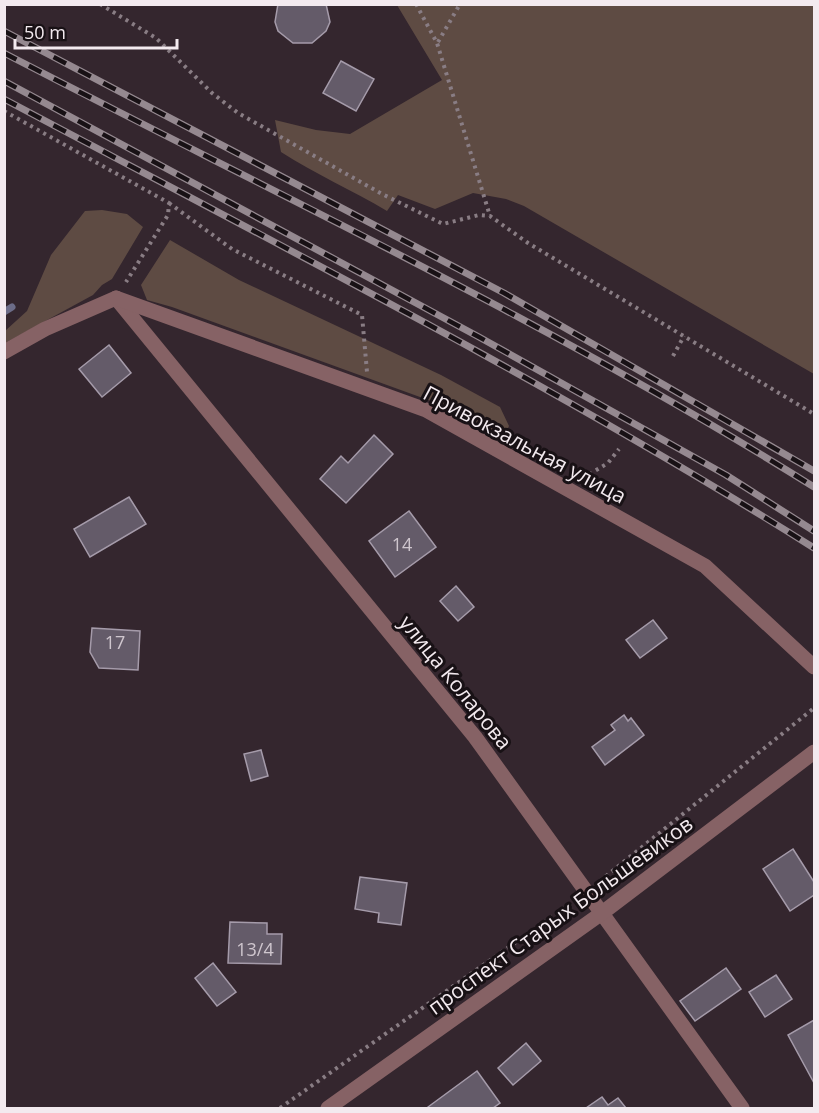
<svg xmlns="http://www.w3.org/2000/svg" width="819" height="1113" font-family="'Open Sans',sans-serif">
<rect width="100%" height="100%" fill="#34262e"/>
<g fill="#5e4b43">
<path d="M 397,5 L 814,5 L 814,374 L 524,206 L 506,199 L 473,193 L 435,209 L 398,195 L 387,211 C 352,190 315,174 281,152 L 275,120 L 316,130 L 350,134 L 442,80 Z"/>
<polygon points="102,210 127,214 143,227 112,279 102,285 93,295 5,343 5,331 27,311 51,255 85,211"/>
<polygon points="170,240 239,280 441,375 500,407 509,426 502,441 431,401 172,307 147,300 141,285"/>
</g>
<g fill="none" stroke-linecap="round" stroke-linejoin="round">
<polyline stroke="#6c6c88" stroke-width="7" points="4,312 12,307"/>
</g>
<g fill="#645b69" stroke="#a59baa" stroke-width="1.5">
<polygon points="278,4 326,4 330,22 326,31 312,43 293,43 278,31 275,22"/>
<polygon points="341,61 374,79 356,111 323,93"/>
<polygon points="109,345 131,373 102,397 79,369"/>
<polygon points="374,435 393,454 346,503 320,479 341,456 348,463"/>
<polygon points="129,497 146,524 90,557 74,529"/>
<polygon points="409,511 436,547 395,577 369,541"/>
<polygon points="456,586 474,607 458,621 440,601"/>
<polygon points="653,620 667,638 640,658 626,640"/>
<polygon points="92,628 140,631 138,670 99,668 90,652"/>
<polygon points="624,715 628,721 631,718 644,735 605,765 592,747 615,730 611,725"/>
<polygon points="261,750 268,776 251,781 244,754"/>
<polygon points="793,849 814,882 814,895 790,911 763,869"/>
<polygon points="360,877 407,883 401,925 378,922 379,913 355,909"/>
<polygon points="230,922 267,923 267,934 282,934 281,964 228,963"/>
<polygon points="213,963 236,992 217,1006 195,978"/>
<polygon points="726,968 741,989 695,1021 680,1001"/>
<polygon points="776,975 792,999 765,1017 749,992"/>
<polygon points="814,1020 814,1083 788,1035"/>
<polygon points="526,1043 541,1061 513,1085 498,1068"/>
<polygon points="477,1071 500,1103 493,1108 429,1108 428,1107"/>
<polygon points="602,1097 608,1105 618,1098 626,1108 586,1108"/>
</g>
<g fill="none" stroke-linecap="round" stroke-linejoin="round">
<g stroke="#897d84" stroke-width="4" stroke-dasharray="3 4.5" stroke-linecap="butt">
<polyline points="100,4 156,38 212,93 238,113 382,194 443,224 479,215 490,216 528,243 814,414"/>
<polyline points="416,4 437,43 490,216"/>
<polyline points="438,42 460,4"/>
<polyline points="4,111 169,203 168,215 126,282"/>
<polyline points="169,203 232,249 362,315 367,372"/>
<polyline points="673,356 684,336"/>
<polyline points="583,478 608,463 619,449"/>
<polyline points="600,881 814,708"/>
<polyline points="280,1108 573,902"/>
</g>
<g stroke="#866265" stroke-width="15">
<polyline points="116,298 475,737 742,1108"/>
<polyline points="4,352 45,329 116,298 426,410 705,566 814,667"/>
<polyline points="328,1108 602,913 814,752"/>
</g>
<g stroke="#958990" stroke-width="7">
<g id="rail">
<polyline points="4,31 504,293 814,471"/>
<path d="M 4,53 C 276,194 555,325 814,487"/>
<polyline points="4,81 479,337 726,475 814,531"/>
<path d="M 4,99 C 277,244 553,384 814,548"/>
</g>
</g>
<use href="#rail" stroke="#181115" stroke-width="4.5" stroke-dasharray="14" stroke-linecap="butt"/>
</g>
<g text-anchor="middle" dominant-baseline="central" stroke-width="6" stroke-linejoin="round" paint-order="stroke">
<g font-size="18" fill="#cfc6ce">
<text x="402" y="544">14</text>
<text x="115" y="642">17</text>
<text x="255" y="949">13/4</text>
</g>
<g font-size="21" fill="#f3eaef" stroke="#181115">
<text transform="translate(525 444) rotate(28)">Привокзальная улица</text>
<text transform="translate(456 682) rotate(51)">улица Коларова</text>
<text transform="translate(560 915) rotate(-36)">проспект Старых Большевиков</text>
</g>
</g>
<rect width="819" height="1113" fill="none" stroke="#f3eaef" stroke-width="12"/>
<path d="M15 39v9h162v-9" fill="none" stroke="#f3eaef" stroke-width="3"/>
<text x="24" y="39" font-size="18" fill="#f3eaef" stroke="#181115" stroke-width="4.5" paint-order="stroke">50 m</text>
</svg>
